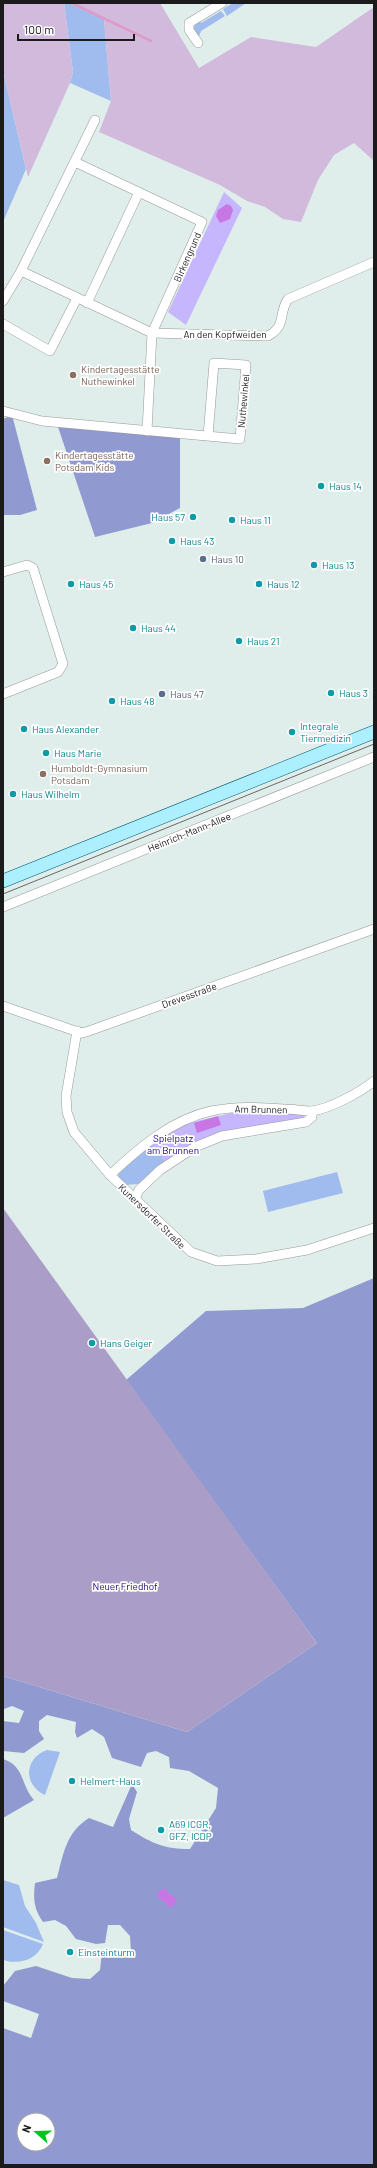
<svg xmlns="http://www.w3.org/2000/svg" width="377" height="2168" font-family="Barlow,sans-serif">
<rect width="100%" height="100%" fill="#dfeeeb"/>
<g fill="#a0bbed">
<polygon points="64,3 72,3 104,19 111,101 70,83 73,72"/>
<polygon points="233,3 246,3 227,16 223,9"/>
<polygon points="221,11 225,16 201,31 198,39 193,30 198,18 201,23"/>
<polygon points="3,71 26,169 3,222"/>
<polygon points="151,1143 166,1163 138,1184 125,1185 119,1179 118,1172"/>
<polygon points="337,1172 343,1193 268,1212 263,1191"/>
<path d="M 47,1750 L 60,1752 L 45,1795 C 23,1785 24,1758 47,1750 Z"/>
<polygon points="3,1880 19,1885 25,1906 36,1923 44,1942 3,1927"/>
<path d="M 3,1930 L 43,1944 C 37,1960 18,1965 3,1960 Z"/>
</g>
<g fill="#909ad0" fill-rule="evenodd">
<polygon points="12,415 37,510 20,515 3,515 3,419"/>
<polygon points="57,424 180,435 180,508 152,523 95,537"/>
<path d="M 374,1278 L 374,2165 L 3,2165 L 3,2028 L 31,2038 L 39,2014 L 3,2001 L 3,1986 L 15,1971 L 36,1966 L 72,1978 L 90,1979 L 100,1970 L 102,1951 L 111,1952 L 124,1957 L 131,1952 L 130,1936 L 120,1925 L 108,1925 L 105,1943 L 96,1944 L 76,1939 L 66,1926 L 55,1920 L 43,1922 C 34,1909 33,1899 35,1883 L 57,1878 C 63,1855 66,1832 89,1818 L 113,1827 L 132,1784 L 137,1792 L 129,1819 L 131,1830 C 153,1844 165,1849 190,1849 L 216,1808 L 218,1788 L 189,1771 L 170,1768 L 169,1757 L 156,1751 L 147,1753 L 141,1767 L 112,1758 L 104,1737 L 92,1729 L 77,1738 L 75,1732 L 76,1722 L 47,1715 L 39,1721 L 39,1731 L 44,1739 L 24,1753 L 3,1751 L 3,1721 L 19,1723 L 24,1711 L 12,1706 L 4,1709 L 3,1676 L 187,1732 L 317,1643 L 126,1380 L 206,1311 L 303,1308 ZM 24,2120 L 48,2120 L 48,2144 L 24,2144 Z"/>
<path d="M 3,1759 C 25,1766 20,1784 34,1800 L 3,1818 Z"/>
</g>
<g fill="#d2badd">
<polygon points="3,3 64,3 73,72 70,83 28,177 3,71"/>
<polygon points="72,3 160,3 199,68 251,37 316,47 374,7 374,161 354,143 334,155 318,180 301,222 283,219 265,207 247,201 220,185 99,132 111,101 104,19"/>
</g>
<polygon fill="#aa9ec8" points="3,1208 317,1643 187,1732 3,1676"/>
<g fill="#c5b6fd">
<polygon points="224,192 242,208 186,325 168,312"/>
<polygon points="245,1110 303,1112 304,1119 218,1133 166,1163 151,1143 179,1125"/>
</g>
<g fill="#c876e4">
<polygon points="227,204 231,206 233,210 230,219 220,223 216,216 218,210"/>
<polygon points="218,1116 221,1125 197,1133 194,1123"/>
<polygon points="163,1888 177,1900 171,1908 156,1895"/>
</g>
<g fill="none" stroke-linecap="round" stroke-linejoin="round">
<polyline stroke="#df9bc7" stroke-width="2.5" points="72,3 151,41"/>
<g stroke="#989898" stroke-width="10">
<g id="street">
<polyline points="198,43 189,30 189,23 222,3"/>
<polyline points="75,162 202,222 152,333 147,431"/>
<path d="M 21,271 L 152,333 L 268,336 C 287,326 278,313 288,299 L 374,262"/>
<polyline points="3,301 21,271 95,120"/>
<polyline points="87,303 139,192"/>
<polyline points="3,324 50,351 77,298"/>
<polyline points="3,411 42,421 240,439 246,365 214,363 208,436"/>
<polyline points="3,572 27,565 33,568 63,664 58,672 3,694"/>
<polyline points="3,907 374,757"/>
<polyline points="3,1006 81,1033 86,1032 374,929"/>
<polyline points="77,1031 66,1096 67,1112 74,1132 110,1175 191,1252 217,1261 256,1259 307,1250 374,1228"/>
<path d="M 110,1175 C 139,1148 171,1120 211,1111 C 236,1106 259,1107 284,1109 C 293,1109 303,1111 312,1111 C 329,1109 361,1092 374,1081"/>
<polyline points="135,1199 139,1190 160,1170 195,1147 222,1136 306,1122 312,1117 312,1111"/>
</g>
</g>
<g stroke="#005874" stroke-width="14">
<polyline id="secondary" points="3,881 374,732"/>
</g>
<use href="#street" stroke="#fff" stroke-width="9"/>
<use href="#secondary" stroke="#aceffe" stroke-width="13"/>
<polyline stroke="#696969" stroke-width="1" points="3,894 374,744"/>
</g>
<g fill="#8d6e63" stroke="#fff" stroke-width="1.5">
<circle cx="73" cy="375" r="4"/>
<circle cx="47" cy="461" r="4"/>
<circle cx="43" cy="774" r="4"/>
</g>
<g fill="#0f9aa8" stroke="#fff" stroke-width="1.5">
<circle cx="321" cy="486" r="4"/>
<circle cx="193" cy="517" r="4"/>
<circle cx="232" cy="520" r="4"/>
<circle cx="172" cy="541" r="4"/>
<circle cx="314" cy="565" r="4"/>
<circle cx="71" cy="584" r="4"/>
<circle cx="259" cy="584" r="4"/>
<circle cx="133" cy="628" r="4"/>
<circle cx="239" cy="641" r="4"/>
<circle cx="331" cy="693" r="4"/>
<circle cx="112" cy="701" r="4"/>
<circle cx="24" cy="729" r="4"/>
<circle cx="292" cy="732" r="4"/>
<circle cx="46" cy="753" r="4"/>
<circle cx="13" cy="794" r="4"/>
<circle cx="92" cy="1343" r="4"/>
<circle cx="72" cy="1781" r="4"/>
<circle cx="161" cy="1830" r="4"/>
<circle cx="70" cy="1952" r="4"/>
</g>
<g fill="#5c6f8a" stroke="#fff" stroke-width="1.5">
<circle cx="203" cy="559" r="4"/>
<circle cx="162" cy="694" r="4"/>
</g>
<g text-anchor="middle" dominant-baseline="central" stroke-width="3.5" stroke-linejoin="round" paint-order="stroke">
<g font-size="10" fill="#1b1b1b" stroke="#fff">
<text transform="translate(187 257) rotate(-66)">Birkengrund</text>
<text x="225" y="334">An den Kopfweiden</text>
<text transform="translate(243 401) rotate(-85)">Nuthewinkel</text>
<text transform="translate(189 832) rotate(-22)">Heinrich-Mann-Allee</text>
<text transform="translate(189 995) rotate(-20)">Drevesstraße</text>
<text transform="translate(261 1109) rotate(1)">Am Brunnen</text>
<text transform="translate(152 1216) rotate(44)">Kunersdorfer Straße</text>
</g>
<g font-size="10" fill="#785e54" stroke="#fff" text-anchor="start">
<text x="81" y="369">Kindertagesstätte<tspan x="81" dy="12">Nuthewinkel</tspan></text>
<text x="55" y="455">Kindertagesstätte<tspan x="55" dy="12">Potsdam Kids</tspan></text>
<text x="51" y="768">Humboldt-Gymnasium<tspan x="51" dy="12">Potsdam</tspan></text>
</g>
<g font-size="10" fill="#0d838f" stroke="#fff" text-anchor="start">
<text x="329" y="486">Haus 14</text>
<text x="185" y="517" text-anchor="end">Haus 57</text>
<text x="240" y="520">Haus 11</text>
<text x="180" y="541">Haus 43</text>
<text x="322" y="565">Haus 13</text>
<text x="79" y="584">Haus 45</text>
<text x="267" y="584">Haus 12</text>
<text x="141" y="628">Haus 44</text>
<text x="247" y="641">Haus 21</text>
<text x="339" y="693">Haus 3</text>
<text x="120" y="701">Haus 48</text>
<text x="300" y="726">Integrale<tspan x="300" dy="12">Tiermedizin</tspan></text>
<text x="32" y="729">Haus Alexander</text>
<text x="54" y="753">Haus Marie</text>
<text x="21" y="794">Haus Wilhelm</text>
<text x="100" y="1343">Hans Geiger</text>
<text x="80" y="1781">Helmert-Haus</text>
<text x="169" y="1824">A69 ICGR,<tspan x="169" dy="12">GFZ, ICDP</tspan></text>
<text x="78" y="1952">Einsteinturm</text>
</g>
<g font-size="10" fill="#4e5e75" stroke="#fff" text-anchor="start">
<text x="211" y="559">Haus 10</text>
<text x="170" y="694">Haus 47</text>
</g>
<g font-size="10" fill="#1e037e" stroke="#fff">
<text x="173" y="1138">Spielpatz<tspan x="173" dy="12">am Brunnen</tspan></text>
<text x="125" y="1586">Neuer Friedhof</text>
</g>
</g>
<rect width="377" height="2168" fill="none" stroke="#1b1b1b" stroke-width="8"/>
<g transform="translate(36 2132) rotate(290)"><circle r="19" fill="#ffffff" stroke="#a4a4a4"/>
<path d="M0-3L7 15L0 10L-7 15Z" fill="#00c61a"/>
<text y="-6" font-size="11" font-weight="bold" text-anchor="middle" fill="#1b1b1b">N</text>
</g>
<path d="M18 34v6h116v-6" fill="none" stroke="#1b1b1b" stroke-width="2"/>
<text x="24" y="34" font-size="12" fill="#1b1b1b" stroke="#ffffff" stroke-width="3" paint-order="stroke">100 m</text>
</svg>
